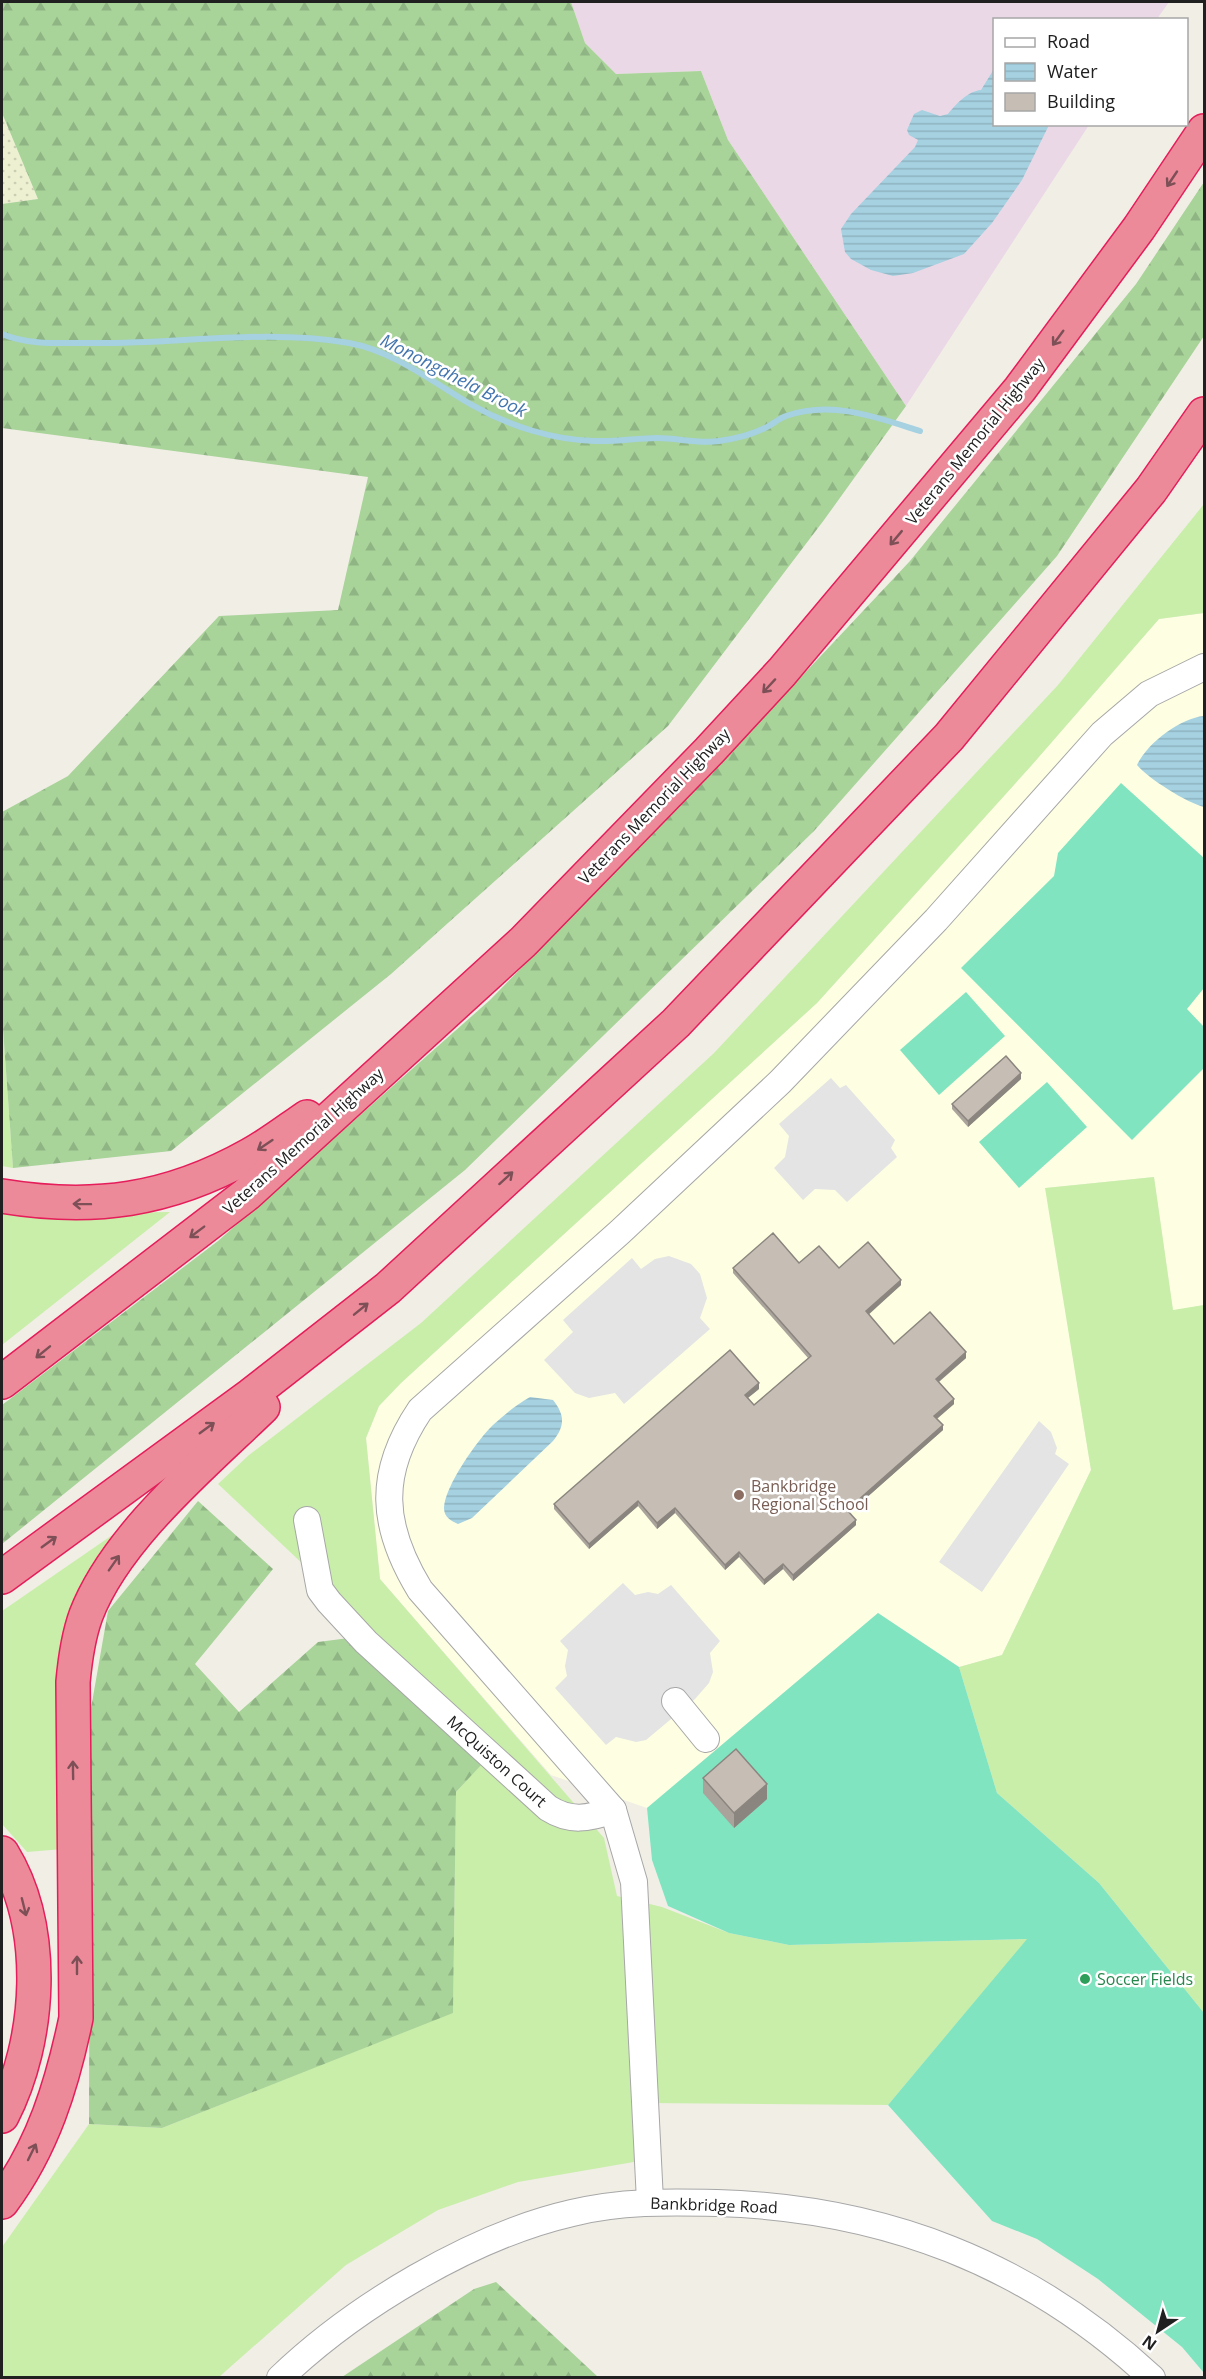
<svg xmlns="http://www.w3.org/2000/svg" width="1206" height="2379" font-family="'Open Sans',sans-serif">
<defs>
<pattern id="farmland-dots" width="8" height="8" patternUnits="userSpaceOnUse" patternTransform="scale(1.5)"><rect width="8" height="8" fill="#edf1d1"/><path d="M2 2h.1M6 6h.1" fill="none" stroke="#cbceb3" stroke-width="1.8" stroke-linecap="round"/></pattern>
<pattern id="forest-firs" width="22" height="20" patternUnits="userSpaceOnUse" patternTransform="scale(1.5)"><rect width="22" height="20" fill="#a8d399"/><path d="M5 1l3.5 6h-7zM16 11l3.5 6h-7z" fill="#90b584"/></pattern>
<pattern id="water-rules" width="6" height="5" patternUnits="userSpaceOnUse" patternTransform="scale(1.5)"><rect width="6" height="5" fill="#a5d1e1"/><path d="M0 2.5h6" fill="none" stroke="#8eb3c1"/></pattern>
</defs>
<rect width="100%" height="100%" fill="#f1eee6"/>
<polygon fill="#ebd8e6" points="571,2 1169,2 1157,19 994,20 994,124 1089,125 906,406 728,140 701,71 616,74 585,43"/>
<polygon fill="#feffe2" points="1204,613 1204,1305 1173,1311 1154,1177 1046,1188 1091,1470 1002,1655 959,1667 878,1613 647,1808 551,1775 380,1579 366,1438 379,1406 401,1383 817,1003 1031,766 1159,619"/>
<polygon fill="url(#farmland-dots)" points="2,113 38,199 2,204"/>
<g fill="#c9eeaa">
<polygon points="1204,504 1204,613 1159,619 1031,766 817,1003 401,1383 379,1406 366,1438 380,1579 604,1838 617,1896 662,1907 729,1933 789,1945 1028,1939 888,2105 648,2103 651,2159 518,2182 438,2210 346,2265 219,2377 2,2378 2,2247 89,2124 162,2128 453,2012 456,1792 497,1747 218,1484 249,1455 421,1323 714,1053 1058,685"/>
<polygon points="2,1015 13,1168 2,1166"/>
<polygon points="1154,1177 1173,1310 1204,1305 1204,2013 1099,1883 997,1793 959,1667 1002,1655 1091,1470 1045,1188"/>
<polygon points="170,1212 2,1345 2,1214"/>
<polygon points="124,1527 65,1625 63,1849 27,1852 2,1824 2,1611"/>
</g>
<g fill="url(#forest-firs)">
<polygon points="2,2 571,2 585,43 616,74 701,71 728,140 906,406 824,520 668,726 391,974 171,1151 13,1168 2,1015 2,812 68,776 219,616 338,610 368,477 2,428 2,204 38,199 2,113"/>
<polygon points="1204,182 1204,336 1057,556 814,831 465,1170 2,1544 2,1405 218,1241 490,1000 689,796 910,561 1136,284"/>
<polygon points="198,1501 273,1569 195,1664 239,1712 318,1642 349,1638 483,1763 456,1792 453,2013 162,2128 89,2124 90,1714 108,1611"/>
<polygon points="496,2282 598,2377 342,2377 474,2289"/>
</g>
<g fill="#80e4c1">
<polygon points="1121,783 1204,858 1204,988 1187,1009 1204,1027 1204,1068 1132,1140 961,968 1054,876 1058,853"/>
<polygon points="966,992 1005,1036 939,1095 900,1050"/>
<polygon points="1047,1082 1087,1127 1019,1188 979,1142"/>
<polygon points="878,1613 959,1667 997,1793 1099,1883 1204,2013 1204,2373 1182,2347 1098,2279 1037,2239 992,2221 888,2105 1027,1939 789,1945 729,1933 668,1906 652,1860 647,1808"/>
</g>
<g fill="#e4e4e4">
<polygon points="831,1078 840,1088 846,1085 895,1140 891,1148 897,1157 847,1202 835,1190 815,1189 803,1200 774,1168 785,1157 789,1136 779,1124"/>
<polygon points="669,1256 691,1264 700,1274 707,1298 700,1318 710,1329 624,1404 615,1393 589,1398 575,1393 544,1360 573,1332 563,1320 632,1258 641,1269 655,1259"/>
<polygon points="1039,1421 1051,1432 1057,1448 1055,1454 1069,1464 982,1592 939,1562"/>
<polygon points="623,1583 635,1595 648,1592 658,1594 671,1585 720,1641 710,1653 713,1672 709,1683 695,1699 646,1740 636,1742 616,1737 606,1745 555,1688 567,1676 565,1666 568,1650 560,1641"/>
</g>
<g fill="url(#water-rules)">
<path d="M 994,69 L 994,124 L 1049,125 L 1022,180 L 992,223 L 964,254 L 913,273 L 893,276 L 871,270 L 851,259 L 845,252 L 841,229 L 851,214 L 915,147 L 918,140 L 909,135 L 907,130 L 914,114 L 922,110 L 940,116 L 948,114 C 956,104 968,91 981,90 Z"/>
<path d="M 1204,716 L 1204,807 C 1187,803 1149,779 1137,765 C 1147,743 1181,718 1204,716 Z"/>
<path d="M 530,1397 L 553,1400 C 565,1415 565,1426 553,1441 L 472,1518 L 458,1524 C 451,1521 444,1517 444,1508 C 444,1487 478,1439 493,1425 C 504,1415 516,1405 530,1397 Z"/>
</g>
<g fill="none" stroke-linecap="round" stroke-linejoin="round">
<path stroke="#a5d1e1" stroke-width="6" d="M 2,334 C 28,345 58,343 86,343 C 173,345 263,328 349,343 C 394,351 434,383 472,405 C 509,426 553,440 595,441 C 616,442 637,438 657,438 C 678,438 698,444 719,441 C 734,439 751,435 765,428 C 772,425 778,419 786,416 C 832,400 876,417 920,431"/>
<g stroke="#a7a7a7" stroke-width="28">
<g id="minor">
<path d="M 307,1520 L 320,1590 L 329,1602 L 366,1642 L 548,1808 C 570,1822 588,1819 613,1810"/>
<polyline points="675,1701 706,1739"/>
<path d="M 650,2201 L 634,1882 L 613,1810 L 420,1590 C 381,1526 377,1474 420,1410 L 620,1232 L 780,1082 L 936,920 L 1102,734 L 1149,694 L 1204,667"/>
<path d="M 280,2378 C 354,2307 472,2236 572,2213 C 621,2201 668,2202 717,2203 C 884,2208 1028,2263 1152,2378"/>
</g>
</g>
<g stroke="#e51d5a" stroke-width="36">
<g id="highway">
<path d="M 2,1196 C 93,1211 168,1201 250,1155 C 270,1144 288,1130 307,1117"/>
<polyline points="2,1382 247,1194 523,942 709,751 782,672 1020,389 1139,228 1204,131"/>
<polyline points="2,1577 251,1395 388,1288 676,1023 949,737 1151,490 1204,414"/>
<path d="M 2,1853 C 48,1928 41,2040 2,2116"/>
<path d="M 2,2202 C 43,2147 62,2085 76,2018 L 73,1682 C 75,1660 78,1637 86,1615 C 116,1537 203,1465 263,1407"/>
</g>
</g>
<use href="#minor" stroke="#fff" stroke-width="26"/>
<use href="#highway" stroke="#ec8a99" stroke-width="33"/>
</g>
<g fill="#aaa39c">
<polygon points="1021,1079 968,1127 952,1109 952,1104"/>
<polygon points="799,1263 901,1285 868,1314 894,1344 966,1358 939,1382 954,1404 937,1419 943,1430 849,1513 856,1525 793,1581 783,1569 764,1585 739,1557 725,1570 675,1513 657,1529 638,1506 589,1549 554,1509 554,1504 759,1389 748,1398 754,1405 808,1358 733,1273 733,1268"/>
<polygon points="703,1778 767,1799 734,1828 703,1793"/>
</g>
<g fill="#8b857f">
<polygon points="1021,1073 1021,1079 968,1127 968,1121"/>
<polygon points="901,1280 901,1285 866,1317 866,1311"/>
<polygon points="966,1352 966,1358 936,1384 936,1379"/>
<polygon points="759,1383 759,1389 745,1400 745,1395"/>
<polygon points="954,1399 954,1404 934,1421 934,1416"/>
<polygon points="943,1425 943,1430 847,1515 847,1510"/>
<polygon points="638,1501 638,1506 589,1549 589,1544"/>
<polygon points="675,1508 675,1513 657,1529 657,1523"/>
<polygon points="856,1520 856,1525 793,1581 793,1575"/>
<polygon points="739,1552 739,1557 725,1570 725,1565"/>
<polygon points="783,1564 783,1569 764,1585 764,1580"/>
<polygon points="767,1784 767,1799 734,1828 734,1813"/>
</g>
<g fill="#c6beb5" stroke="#8b857f" stroke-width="1.5">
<polygon points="1006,1056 1021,1073 968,1121 952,1104"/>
<polygon points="773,1233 799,1263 819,1246 839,1268 868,1242 901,1280 866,1311 894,1344 930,1312 966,1352 936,1379 954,1399 934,1416 943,1425 847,1510 856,1520 793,1575 783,1564 764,1580 739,1552 725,1565 675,1508 657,1523 638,1501 589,1544 554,1504 730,1350 759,1383 745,1395 754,1405 811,1356 733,1268"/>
<polygon points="736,1749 767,1784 734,1813 703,1778"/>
</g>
<defs><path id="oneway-shaft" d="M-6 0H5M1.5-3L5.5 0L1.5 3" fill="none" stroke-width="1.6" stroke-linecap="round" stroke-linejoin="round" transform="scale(1.5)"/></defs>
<g stroke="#7c5056">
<use href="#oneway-shaft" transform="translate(1172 179) rotate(124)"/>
<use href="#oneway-shaft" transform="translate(1058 338) rotate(126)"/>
<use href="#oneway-shaft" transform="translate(896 538) rotate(130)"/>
<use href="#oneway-shaft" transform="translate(769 686) rotate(133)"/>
<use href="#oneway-shaft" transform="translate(265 1145) rotate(146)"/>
<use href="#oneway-shaft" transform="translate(506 1178) rotate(-42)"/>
<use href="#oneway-shaft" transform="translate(82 1204) rotate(-179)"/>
<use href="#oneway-shaft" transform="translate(197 1232) rotate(143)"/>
<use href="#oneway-shaft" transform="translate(361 1309) rotate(-39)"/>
<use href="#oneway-shaft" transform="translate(43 1352) rotate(141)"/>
<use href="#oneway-shaft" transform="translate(207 1428) rotate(-36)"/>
<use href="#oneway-shaft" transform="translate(49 1542) rotate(-36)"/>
<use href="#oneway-shaft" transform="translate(114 1563) rotate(-55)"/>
<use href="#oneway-shaft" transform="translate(73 1770) rotate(-91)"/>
<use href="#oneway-shaft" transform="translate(24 1907) rotate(76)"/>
<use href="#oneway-shaft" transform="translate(77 1965) rotate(-90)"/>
<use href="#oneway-shaft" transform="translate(32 2152) rotate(-64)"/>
</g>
<circle fill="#8d6e63" stroke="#fff" stroke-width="2" cx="739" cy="1495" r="6"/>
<circle fill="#2e9e5b" stroke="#fff" stroke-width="2" cx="1085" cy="1979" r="6"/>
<g text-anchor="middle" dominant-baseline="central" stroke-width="5" stroke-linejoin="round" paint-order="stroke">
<g font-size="16" fill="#202020" stroke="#fff">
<text transform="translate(975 441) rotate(-51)">Veterans Memorial Highway</text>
<text transform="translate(654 806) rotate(-46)">Veterans Memorial Highway</text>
<text transform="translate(303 1141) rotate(-42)">Veterans Memorial Highway</text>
<text transform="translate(497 1761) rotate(42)">McQuiston Court</text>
<text transform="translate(714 2205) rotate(2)">Bankbridge Road</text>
</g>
<g font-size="16" fill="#785e54" stroke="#fff" text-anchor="start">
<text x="751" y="1486">Bankbridge<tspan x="751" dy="18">Regional School</tspan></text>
</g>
<g font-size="16" fill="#27864d" stroke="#fff" text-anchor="start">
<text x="1097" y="1979">Soccer Fields</text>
</g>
<g font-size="18" font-style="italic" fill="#4375ae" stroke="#fff">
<text transform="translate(454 375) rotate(27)">Monongahela Brook</text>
</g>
</g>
<rect width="1206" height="2379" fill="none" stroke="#202020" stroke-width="6"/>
<rect x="993" y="18" width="195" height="108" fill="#ffffff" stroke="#a6a6a6" stroke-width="1.5"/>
<rect x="1005" y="38" width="30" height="9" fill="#ffffff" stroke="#a6a6a6" stroke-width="1.5"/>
<text x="1047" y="48" font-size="18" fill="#202020">Road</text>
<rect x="1005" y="63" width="30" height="18" fill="url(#water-rules)" stroke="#a6a6a6" stroke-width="1.5"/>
<text x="1047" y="78" font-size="18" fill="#202020">Water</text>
<rect x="1005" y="93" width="30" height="18" fill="#c6beb5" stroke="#a6a6a6" stroke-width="1.5"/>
<text x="1047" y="108" font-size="18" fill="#202020">Building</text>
<g transform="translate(1158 2331) rotate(216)" stroke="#ffffff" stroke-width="4.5" paint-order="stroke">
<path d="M0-4.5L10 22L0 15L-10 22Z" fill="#202020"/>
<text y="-9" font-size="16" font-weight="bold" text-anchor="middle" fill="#202020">N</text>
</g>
</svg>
